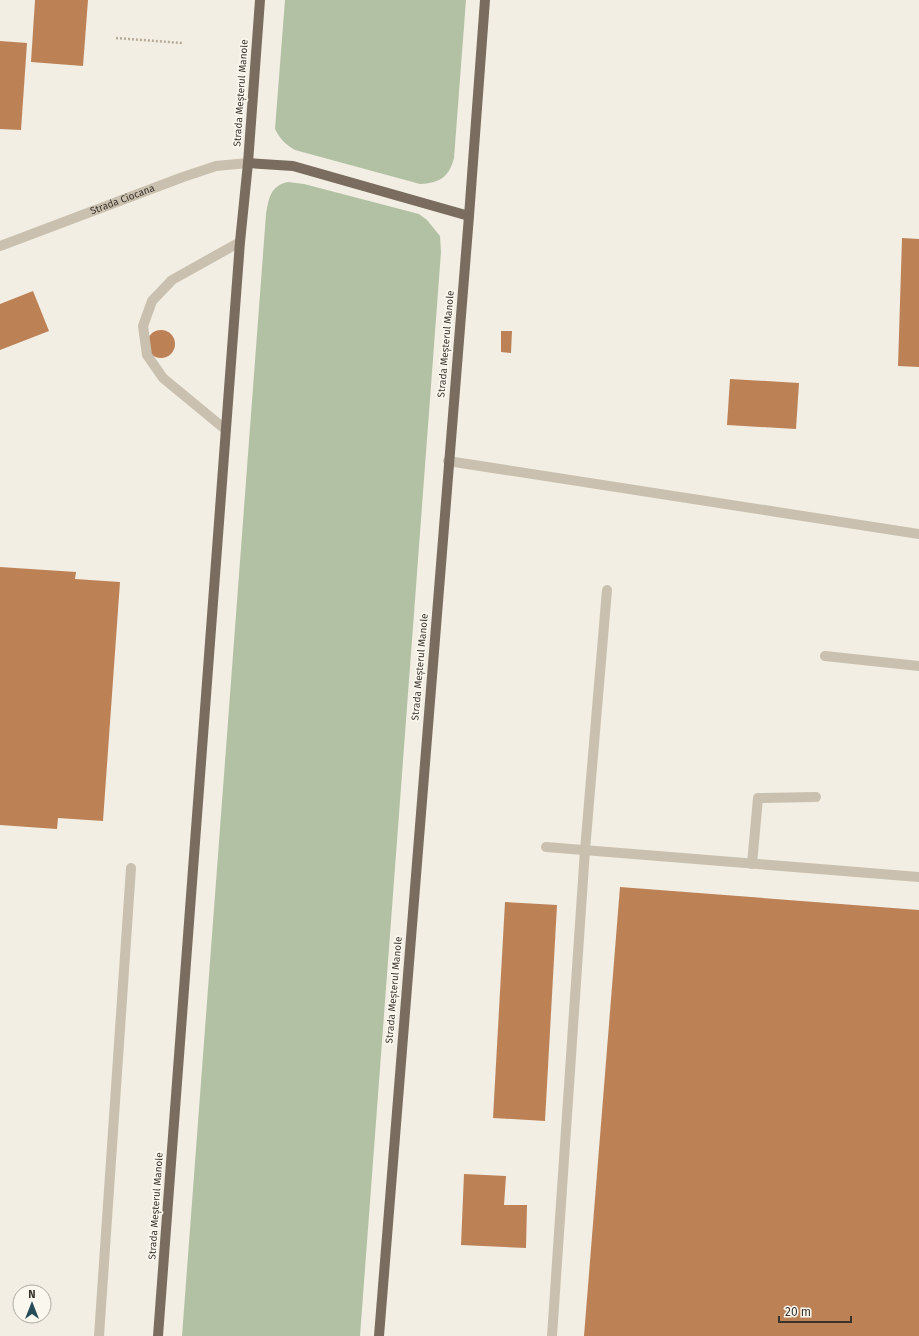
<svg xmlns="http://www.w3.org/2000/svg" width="919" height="1336" font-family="'Fira Sans',sans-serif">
<rect width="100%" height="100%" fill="#f2eee3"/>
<g fill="#b2c1a3">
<path d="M 285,0 L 466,0 L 454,158 C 449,177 440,183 420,184 L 295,150 C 286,145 280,139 275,129 Z"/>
<path d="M 288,182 L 304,184 L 419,214 L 427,220 L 440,236 L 441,252 L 360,1336 L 182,1336 L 266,214 C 269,198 270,186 288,182 Z"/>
</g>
<g fill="#bd8156">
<polygon points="35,0 88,0 83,66 31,62"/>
<polygon points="0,41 27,43 21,130 0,129"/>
<polygon points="902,238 919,239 919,367 898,366"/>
<polygon points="33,291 49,331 0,350 0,304"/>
<circle cx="161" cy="344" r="14"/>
<polygon points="501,331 512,331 511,353 501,352"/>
<polygon points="730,379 799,383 796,429 727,425"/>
<polygon points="0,567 76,572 75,579 120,582 103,821 58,818 57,829 0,825"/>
<polygon points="620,887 919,910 919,1336 584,1336"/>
<polygon points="505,902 557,905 545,1121 493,1118"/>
<polygon points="464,1174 506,1176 504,1205 527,1205 526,1248 461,1245"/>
</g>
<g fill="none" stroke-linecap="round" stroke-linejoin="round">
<polyline stroke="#b6aa99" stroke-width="2.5" stroke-dasharray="2 2" stroke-linecap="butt" points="116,38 182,43"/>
<g stroke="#cac0af" stroke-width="10">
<polyline points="226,430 163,378 147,355 143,326 152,301 172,280 240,242"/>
<polyline points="448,461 919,534"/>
<polyline points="825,656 919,666"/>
<polyline points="546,847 919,877"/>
<polyline points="752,864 758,798 816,797"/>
<polyline points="99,1336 131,868"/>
<polyline points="552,1336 585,850 607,590"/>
</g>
<path stroke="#cac0af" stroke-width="10" id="s1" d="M 0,246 L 183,177 L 216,166 L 248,163"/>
<g stroke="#7a6d5f" stroke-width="10">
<polyline points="248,163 293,166 469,216"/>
<polyline points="158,1336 240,242 248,163 260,0"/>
<polyline points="379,1336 469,216 485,0"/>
</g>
</g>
<g text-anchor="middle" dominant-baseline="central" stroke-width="3.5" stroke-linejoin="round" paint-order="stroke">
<g font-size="10" fill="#39332c" stroke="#faf7ef">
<text transform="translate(241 93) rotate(-86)">Strada Meșterul Manole</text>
<text stroke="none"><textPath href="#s1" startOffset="131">Strada Ciocana</textPath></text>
<text transform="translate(446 344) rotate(-85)">Strada Meșterul Manole</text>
<text transform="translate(420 667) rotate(-85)">Strada Meșterul Manole</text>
<text transform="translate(394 990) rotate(-85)">Strada Meșterul Manole</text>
<text transform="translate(156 1206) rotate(-86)">Strada Meșterul Manole</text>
</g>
</g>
<g transform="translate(32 1304)"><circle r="19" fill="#faf7ef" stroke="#ada9a1"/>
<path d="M0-3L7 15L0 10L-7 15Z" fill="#254c58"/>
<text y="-6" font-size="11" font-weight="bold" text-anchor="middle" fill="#39332c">N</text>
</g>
<path d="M779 1316v6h72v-6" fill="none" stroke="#39332c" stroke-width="2"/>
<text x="785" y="1316" font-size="12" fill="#39332c" stroke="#faf7ef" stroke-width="3" paint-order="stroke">20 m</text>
</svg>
